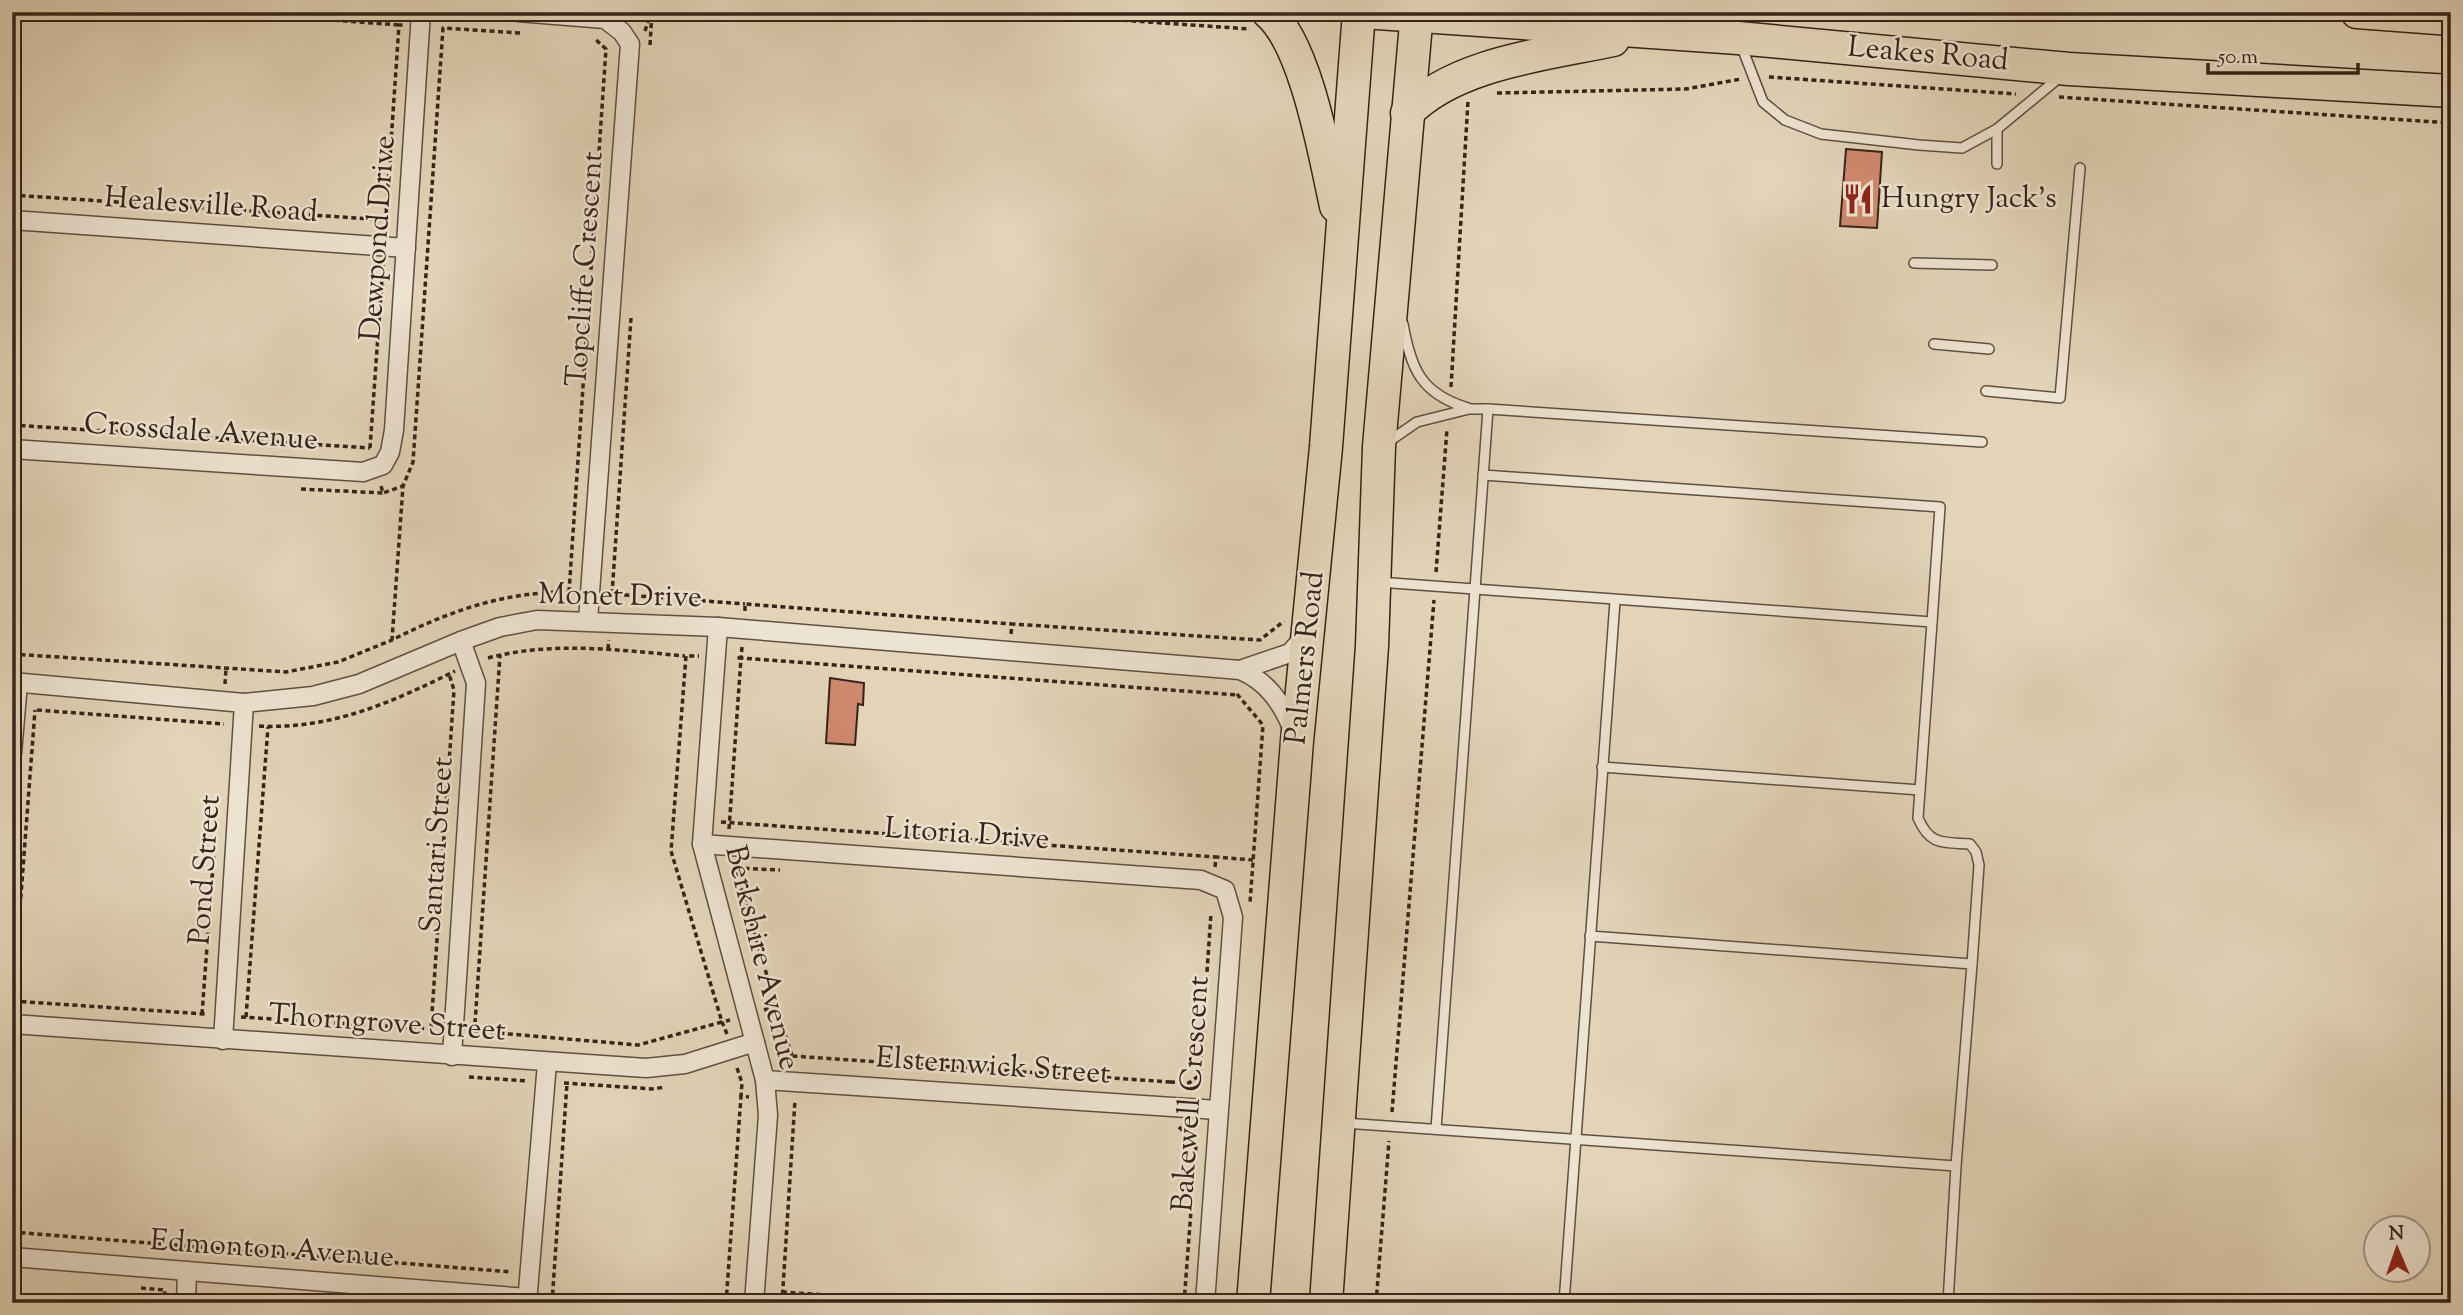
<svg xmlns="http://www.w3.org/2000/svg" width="2463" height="1315" font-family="'Sorts Mill Goudy',serif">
<rect width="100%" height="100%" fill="#e3d4b8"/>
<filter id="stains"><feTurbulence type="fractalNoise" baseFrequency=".00286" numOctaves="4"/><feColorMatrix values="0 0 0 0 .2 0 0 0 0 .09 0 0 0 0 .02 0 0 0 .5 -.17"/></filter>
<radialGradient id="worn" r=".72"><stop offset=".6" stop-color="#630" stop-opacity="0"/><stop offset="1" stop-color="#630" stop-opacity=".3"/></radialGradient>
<g fill="#cf896e" stroke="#352319" stroke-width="2">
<polygon points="1846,149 1882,152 1877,228 1840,226"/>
<polygon points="830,678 864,683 863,705 858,704 855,745 826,743"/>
</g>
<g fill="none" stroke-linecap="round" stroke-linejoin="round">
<g stroke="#604f41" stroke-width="12">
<g id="lane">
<polyline points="1741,45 1763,102 1785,120 1821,134 1919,145 1962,148 1997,129 2060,77"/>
<polyline points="1997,164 1997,129"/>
<polyline points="1914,263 1992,265"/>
<path d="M 1403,324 C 1411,369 1421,394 1468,408"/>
<polyline points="1934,344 1989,349"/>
<polyline points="1986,391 2060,398 2080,168"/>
<polyline points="1388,442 1417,422 1469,409 1488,409 1982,442"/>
<polyline points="1483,475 1940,507 1932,622"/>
<path d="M 1378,582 L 1932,622 L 1918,818 C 1930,846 1943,842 1970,844 L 1976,852 L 1979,865 L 1972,964"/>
<polyline points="1602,767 1920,790"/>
<polyline points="1344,1123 1956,1166 1972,964 1590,936"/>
<polyline points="1436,1129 1488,409"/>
<polyline points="1564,1303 1615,601"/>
<polyline points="1948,1303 1956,1166"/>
</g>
</g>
<g stroke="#604f41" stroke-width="21">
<g id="street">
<polyline points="518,12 605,19 622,32 630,44 588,620"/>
<polyline points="12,220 406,248"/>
<polyline points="12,449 363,472 383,465 390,452 394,430 421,12"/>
<polyline points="718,627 702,844 765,1080 768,1115 754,1303"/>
<polyline points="1240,670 1290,653 1306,635"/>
<path d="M 12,682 L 244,703 L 313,696 L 359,684 L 461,641 L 500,627 L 537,620 L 718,627 L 1240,670 C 1267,681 1282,703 1293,730"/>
<polyline points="12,753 18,683"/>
<polyline points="702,844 1201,880 1225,890 1233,917 1205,1303"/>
<polyline points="12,1024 646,1068 685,1064 755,1042"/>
<polyline points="223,1040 244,703"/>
<polyline points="452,1056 476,683 461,641"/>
<polyline points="765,1080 1218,1110"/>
<polyline points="12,1257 527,1298"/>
<polyline points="186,1303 187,1271"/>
<polyline points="527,1303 547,1063"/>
</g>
</g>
<g stroke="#352319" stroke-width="35">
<g id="highway">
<path d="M 1268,12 C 1306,44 1325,156 1336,206"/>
<polyline points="1363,12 1738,38 2069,69 2451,91"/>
<polyline points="2357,12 2451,19"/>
<path d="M 1407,113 C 1455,63 1547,54 1613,40"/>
<polyline points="1253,1303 1297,741 1326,447 1359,12"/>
<polyline points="1326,1303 1372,646 1379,447 1417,12"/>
</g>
</g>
<g stroke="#352319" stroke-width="3.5" stroke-dasharray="5 3.5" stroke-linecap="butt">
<polyline points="224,12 399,25"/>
<polyline points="1004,12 1250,29"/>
<polyline points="645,31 650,15"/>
<path d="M 520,33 L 443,28 L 413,462 L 403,486 L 392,640 C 451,610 507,591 573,592"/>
<polyline points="650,45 652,12"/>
<polyline points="1769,77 2016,94"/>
<polyline points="1497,93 1686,89 1741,79"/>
<polyline points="2059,97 2451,123"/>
<polyline points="12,195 386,220"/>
<polyline points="385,230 399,25 403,25"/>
<polyline points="631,318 612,594 745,604"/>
<polyline points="1451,387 1468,101"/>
<polyline points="12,425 370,448"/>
<polyline points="370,448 383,265"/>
<polyline points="381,486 383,493 403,486"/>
<polyline points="301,489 383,493"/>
<polyline points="1436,572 1447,429"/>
<polyline points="569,592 606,49 594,38"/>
<polyline points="745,611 745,604 1012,624"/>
<polyline points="1011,634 1012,624 1260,640 1284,621"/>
<polyline points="742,647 741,658 1237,695"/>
<polyline points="608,649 609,640"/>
<polyline points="12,654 286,672 338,662 392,640"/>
<path d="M 488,658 C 552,641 619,650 685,656"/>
<polyline points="225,684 226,669"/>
<polyline points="1237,694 1263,725 1250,903"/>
<polyline points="37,710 224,724"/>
<path d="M 259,726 C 330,730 393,702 455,671"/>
<polyline points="721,822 1216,857"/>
<polyline points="729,829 741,658 734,658"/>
<polyline points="734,864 776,1006"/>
<polyline points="1215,867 1216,857 1253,860"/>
<polyline points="736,868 780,870"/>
<polyline points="13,1000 35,710"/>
<polyline points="13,1001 205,1014"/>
<polyline points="764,1010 776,1006 792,1056"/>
<polyline points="202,1014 214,852"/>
<polyline points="241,1017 431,1029"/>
<polyline points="246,1017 268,727"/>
<polyline points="475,1023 500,655"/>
<polyline points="431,1028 454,690 449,674"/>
<polyline points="474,1031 638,1045 722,1022 671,851 686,656 699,656"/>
<polyline points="727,1034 722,1022 730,1020"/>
<polyline points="793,1064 792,1056 1170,1082"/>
<polyline points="737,1068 742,1083 741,1096"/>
<polyline points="469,1077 528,1081"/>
<polyline points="1170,1082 1189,1083 1200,1075 1211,913"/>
<polyline points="564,1083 654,1089 664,1087"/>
<polyline points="1392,1112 1434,600"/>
<polyline points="1179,1127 1196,1144 1184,1303"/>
<polyline points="12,1232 512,1272"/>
<polyline points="141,1288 165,1290 164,1303"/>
<polyline points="782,1292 942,1303"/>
<polyline points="209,1303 210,1293"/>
<polyline points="552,1303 567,1083"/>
<polyline points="726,1303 741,1096 749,1097"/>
<polyline points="782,1303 795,1100"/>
<polyline points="1376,1303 1389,1141"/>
</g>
<use href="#lane" stroke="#ede3d1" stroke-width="9"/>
<use href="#street" stroke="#ede3d1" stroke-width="18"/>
<use href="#highway" stroke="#e3d4b8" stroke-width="32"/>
</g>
<defs>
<g id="restaurant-bare" transform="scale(2.415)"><path d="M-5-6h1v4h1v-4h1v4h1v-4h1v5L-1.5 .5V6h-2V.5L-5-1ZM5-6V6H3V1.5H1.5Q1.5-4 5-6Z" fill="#8f2418" stroke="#ede3d1" stroke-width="2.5" paint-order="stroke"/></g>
</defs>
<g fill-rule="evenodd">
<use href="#restaurant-bare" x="1858" y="199"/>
</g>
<g text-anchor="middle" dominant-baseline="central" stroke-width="5" stroke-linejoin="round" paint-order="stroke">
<g font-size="30" fill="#352319" stroke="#ede3d1">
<text transform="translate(1928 55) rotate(5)">Leakes Road</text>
<text transform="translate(211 206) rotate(4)">Healesville Road</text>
<text transform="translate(379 238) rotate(-86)">Dewpond Drive</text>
<text transform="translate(586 269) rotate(-86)">Topcliffe Crescent</text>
<text transform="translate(201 433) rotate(4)">Crossdale Avenue</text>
<text transform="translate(620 597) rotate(1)">Monet Drive</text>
<text transform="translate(1306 658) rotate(-84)">Palmers Road</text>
<text transform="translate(967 835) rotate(4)">Litoria Drive</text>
<text transform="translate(438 845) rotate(-86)">Santari Street</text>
<text transform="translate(206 870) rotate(-86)">Pond Street</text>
<text transform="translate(761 958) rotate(76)">Berkshire Avenue</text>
<text transform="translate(387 1024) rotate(4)">Thorngrove Street</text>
<text transform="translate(993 1067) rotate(4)">Elsternwick Street</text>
<text transform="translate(1192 1094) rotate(-86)">Bakewell Crescent</text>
<text transform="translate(272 1250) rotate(4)">Edmonton Avenue</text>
</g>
<g font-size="30" fill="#352319" stroke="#ede3d1" text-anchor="start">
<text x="1881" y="199">Hungry Jack's</text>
</g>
</g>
<rect width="2463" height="1315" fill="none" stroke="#e3d4b8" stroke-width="42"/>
<rect x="14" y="14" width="2435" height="1287" fill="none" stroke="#352319" stroke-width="3.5"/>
<rect x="21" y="21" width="2421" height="1273" fill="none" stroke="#352319" stroke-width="2"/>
<g transform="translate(2397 1249) rotate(358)"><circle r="33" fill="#ede3d1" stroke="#a39687" stroke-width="2"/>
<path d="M0-5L12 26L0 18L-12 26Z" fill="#8f2418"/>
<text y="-10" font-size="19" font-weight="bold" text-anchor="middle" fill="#352319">N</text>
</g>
<path d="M2208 63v10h150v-10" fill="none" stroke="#352319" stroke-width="3.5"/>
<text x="2218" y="63" font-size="21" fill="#352319" stroke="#ede3d1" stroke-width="5" paint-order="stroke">50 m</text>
<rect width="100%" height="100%" filter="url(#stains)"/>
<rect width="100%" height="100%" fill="url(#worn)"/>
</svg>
